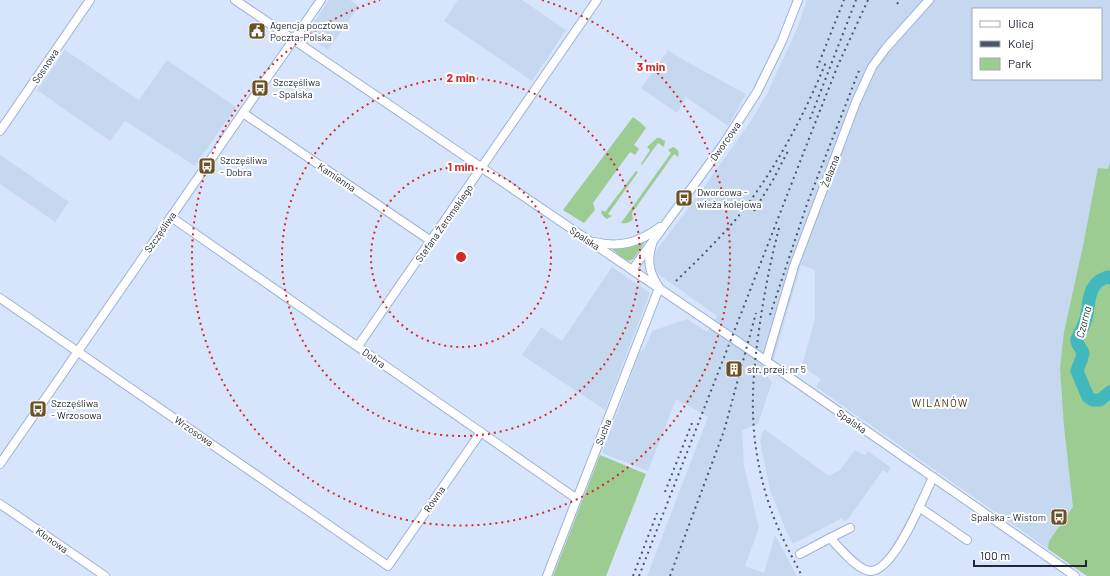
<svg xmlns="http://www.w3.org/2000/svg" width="1110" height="576" font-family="Barlow,sans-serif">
<rect width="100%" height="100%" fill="#d7e5fc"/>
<g fill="#c6d7f0" fill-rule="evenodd">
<polygon points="329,0 350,0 359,6 328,50 309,37 309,29"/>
<polygon points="458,0 522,0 566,30 532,81 444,21"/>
<path d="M 807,0 L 1110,0 L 1110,576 L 1087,576 L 816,387 L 821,379 L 802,366 L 815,319 L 815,270 L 801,265 L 774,358 L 766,375 L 772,382 L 758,424 L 742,430 L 744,466 L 759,528 L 745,566 L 764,573 L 775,535 L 797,576 L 647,576 L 708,417 L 676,399 L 648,471 L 602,453 L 640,352 L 645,348 L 652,331 L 687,319 L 707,332 L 717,316 L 658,274 L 655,265 L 655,254 L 658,248 L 699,194 L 751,121 L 767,94 L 797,29 ZM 973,9 L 1101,9 L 1101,79 L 973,79 Z"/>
<polygon points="65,50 139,100 167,60 236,107 195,166 125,121 110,141 37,90"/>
<polygon points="668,50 680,58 746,94 728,126 686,97 677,113 641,88"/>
<polygon points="0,155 69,202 55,222 0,184"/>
<polygon points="612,267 650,293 605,410 522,355 541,327 562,341"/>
<polygon points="764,429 829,476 840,470 855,450 865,455 868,451 891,468 887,473 883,470 848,519 844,521 842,518 793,544 785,528 770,490 760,441"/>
</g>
<g fill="#9ccc92">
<polygon points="633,117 640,122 646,128 634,145 639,149 635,155 630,152 593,203 595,210 584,223 563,210"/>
<polygon points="657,138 660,138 665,141 664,147 658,143 642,165 641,164 650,150 647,147"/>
<path d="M 673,147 C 678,149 680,152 678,157 L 674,154 L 632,213 L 633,219 C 630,223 626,224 621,223 L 671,153 L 668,150 Z"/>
<polygon points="1110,162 1110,576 1087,576 1048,549 1049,541 1073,507 1064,426 1060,368 1064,332 1083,246 1098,168 1108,169"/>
<polygon points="636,171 638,172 608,214 612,216 607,219 604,217 601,213 602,210 605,212"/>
<polygon points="642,241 644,243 643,245 633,259 629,261 624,259 612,249"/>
<polygon points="600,455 646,474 606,576 553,576"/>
</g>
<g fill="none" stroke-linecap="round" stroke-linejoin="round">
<path stroke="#41b7be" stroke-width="13" d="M 1110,278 L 1107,277 C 1085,285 1091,303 1085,322 C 1083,328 1079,333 1077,339 C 1076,345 1082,348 1083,353 C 1083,357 1078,367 1077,371 L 1088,397 L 1093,400 L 1100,400 L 1110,392"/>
<g stroke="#9cb2d7" stroke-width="10">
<g id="minor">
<polyline points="235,0 766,361 1075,576"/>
<polyline points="243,113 431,241"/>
<polyline points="0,131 90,0"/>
<polyline points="171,217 577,499"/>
<path d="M 594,242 C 619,248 639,243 660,227"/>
<path d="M 652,244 C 647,260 649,272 658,286"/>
<polyline points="632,270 723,145 757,92 782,41 798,0"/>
<polyline points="0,298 388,566 481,432"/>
<polyline points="358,346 597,0"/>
<polyline points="766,361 794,266 856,102 872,67 886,48 929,0"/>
<polyline points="0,464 321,0"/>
<polyline points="0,504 105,576"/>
<polyline points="919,507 967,540"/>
<polyline points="830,538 850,528"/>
<path d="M 800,554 L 830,538 C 839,547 857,570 870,571 C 894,572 924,496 933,477"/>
<polyline points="547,576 659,288"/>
</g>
</g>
<use href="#minor" stroke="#fff" stroke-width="8"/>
<g stroke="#4d5667" stroke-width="2" stroke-dasharray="2 4" stroke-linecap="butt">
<polyline points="897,4 900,0"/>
<polyline points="817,68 844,0"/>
<polyline points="810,119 856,0"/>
<polyline points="754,211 773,180 788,151"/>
<path d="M 779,228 C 770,263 764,294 759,330 C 750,393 749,442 769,504 C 777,529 790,553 802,576"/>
<path d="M 676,281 C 697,261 718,240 737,218 C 774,172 804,116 826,62"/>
<polyline points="770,315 807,204 860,68"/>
<polyline points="665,492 692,423"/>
<polyline points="633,576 657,513"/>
<polyline points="639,576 819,113 838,65 868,0"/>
<polyline points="670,576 724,431 756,313"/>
</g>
</g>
<g fill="none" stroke="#d62828" stroke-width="2" stroke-dasharray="2 4">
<circle cx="461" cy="257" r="90"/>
<circle cx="461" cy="257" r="179"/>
<path d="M542 0A269 269 0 1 1 380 0"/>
</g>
<defs>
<g id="civic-square" transform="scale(0.9)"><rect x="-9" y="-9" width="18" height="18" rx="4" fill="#6b5123" stroke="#fff"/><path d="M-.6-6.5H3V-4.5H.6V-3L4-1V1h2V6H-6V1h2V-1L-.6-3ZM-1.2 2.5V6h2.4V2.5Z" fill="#fff"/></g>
<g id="bus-square" transform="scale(0.9)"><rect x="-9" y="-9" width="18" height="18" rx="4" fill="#6b5123" stroke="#fff"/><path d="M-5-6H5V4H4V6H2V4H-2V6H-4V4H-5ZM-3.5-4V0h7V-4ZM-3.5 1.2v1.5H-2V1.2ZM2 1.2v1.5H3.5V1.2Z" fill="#fff"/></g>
<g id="building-square" transform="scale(0.9)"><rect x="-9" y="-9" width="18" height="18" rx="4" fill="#6b5123" stroke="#fff"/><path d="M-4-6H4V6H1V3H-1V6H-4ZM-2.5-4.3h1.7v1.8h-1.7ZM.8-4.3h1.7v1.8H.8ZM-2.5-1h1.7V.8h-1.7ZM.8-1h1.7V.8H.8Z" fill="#fff"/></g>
</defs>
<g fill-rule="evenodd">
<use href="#civic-square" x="257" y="31"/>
<use href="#bus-square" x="260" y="88"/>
<use href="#bus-square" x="207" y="166"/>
<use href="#bus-square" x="684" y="198"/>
<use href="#building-square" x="734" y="369"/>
<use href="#bus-square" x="38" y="409"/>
<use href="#bus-square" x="1059" y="517"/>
</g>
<g text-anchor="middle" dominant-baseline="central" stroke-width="4" stroke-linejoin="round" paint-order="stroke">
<g font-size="10" fill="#202837" stroke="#fff" text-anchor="start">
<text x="270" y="25">Agencja pocztowa<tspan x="270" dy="12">Poczta-Polska</tspan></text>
<text x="273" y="82">Szczęśliwa<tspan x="273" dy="12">- Spalska</tspan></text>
<text x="220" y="160">Szczęśliwa<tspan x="220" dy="12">- Dobra</tspan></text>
<text x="697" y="192">Dworcowa -<tspan x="697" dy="12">wieża kolejowa</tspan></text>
<text x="747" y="369">str. przej. nr 5</text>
<text x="51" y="403">Szczęśliwa<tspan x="51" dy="12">- Wrzosowa</tspan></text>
<text x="1046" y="517" text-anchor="end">Spalska - Wistom</text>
</g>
<g font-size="10" fill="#202837" stroke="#fff">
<text transform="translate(45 66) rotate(-56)">Sosnowa</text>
<text transform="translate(725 141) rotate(-55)">Dworcowa</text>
<text transform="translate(830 171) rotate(-69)">Żelazna</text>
<text transform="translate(337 177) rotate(34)">Kamienna</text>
<text transform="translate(444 223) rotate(-55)">Stefana Żeromskiego</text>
<text transform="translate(160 232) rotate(-55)">Szczęśliwa</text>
<text transform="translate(585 238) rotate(34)">Spalska</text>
<text transform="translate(374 358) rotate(35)">Dobra</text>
<text transform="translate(852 421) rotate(35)">Spalska</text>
<text transform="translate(194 431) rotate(35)">Wrzosowa</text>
<text transform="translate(603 432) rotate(-69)">Sucha</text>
<text transform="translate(434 499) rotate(-55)">Równa</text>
<text transform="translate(52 540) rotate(35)">Klonowa</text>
</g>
<g font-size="11" font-style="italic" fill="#233c3e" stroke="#fff">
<text transform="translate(1083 322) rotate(-76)">Czarna</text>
</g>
<g font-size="11" letter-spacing="1" fill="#513d17" stroke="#fff">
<text x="940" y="402">WILANÓW</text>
</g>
</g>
<circle cx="461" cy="257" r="6" fill="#d62828" stroke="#fff" stroke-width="2"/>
<g font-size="12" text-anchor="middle" font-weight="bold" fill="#d62828" stroke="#fff" stroke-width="4" stroke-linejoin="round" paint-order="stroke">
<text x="651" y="71">3 min</text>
<text x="461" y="82">2 min</text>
<text x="461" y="171">1 min</text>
</g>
<rect x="972" y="8" width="130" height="72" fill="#ffffff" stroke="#a6a9af"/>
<rect x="980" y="21" width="20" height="6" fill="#ffffff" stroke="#a6a9af"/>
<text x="1008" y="28" font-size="12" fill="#202837">Ulica</text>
<rect x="980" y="41" width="20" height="6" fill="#4d5667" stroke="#a6a9af"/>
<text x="1008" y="48" font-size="12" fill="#202837">Kolej</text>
<rect x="980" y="58" width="20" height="12" fill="#9ccc92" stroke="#a6a9af"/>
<text x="1008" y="68" font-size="12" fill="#202837">Park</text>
<path d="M974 560v6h112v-6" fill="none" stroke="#202837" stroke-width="2"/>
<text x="980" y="560" font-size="12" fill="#202837" stroke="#ffffff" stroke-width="3" paint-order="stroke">100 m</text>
</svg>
